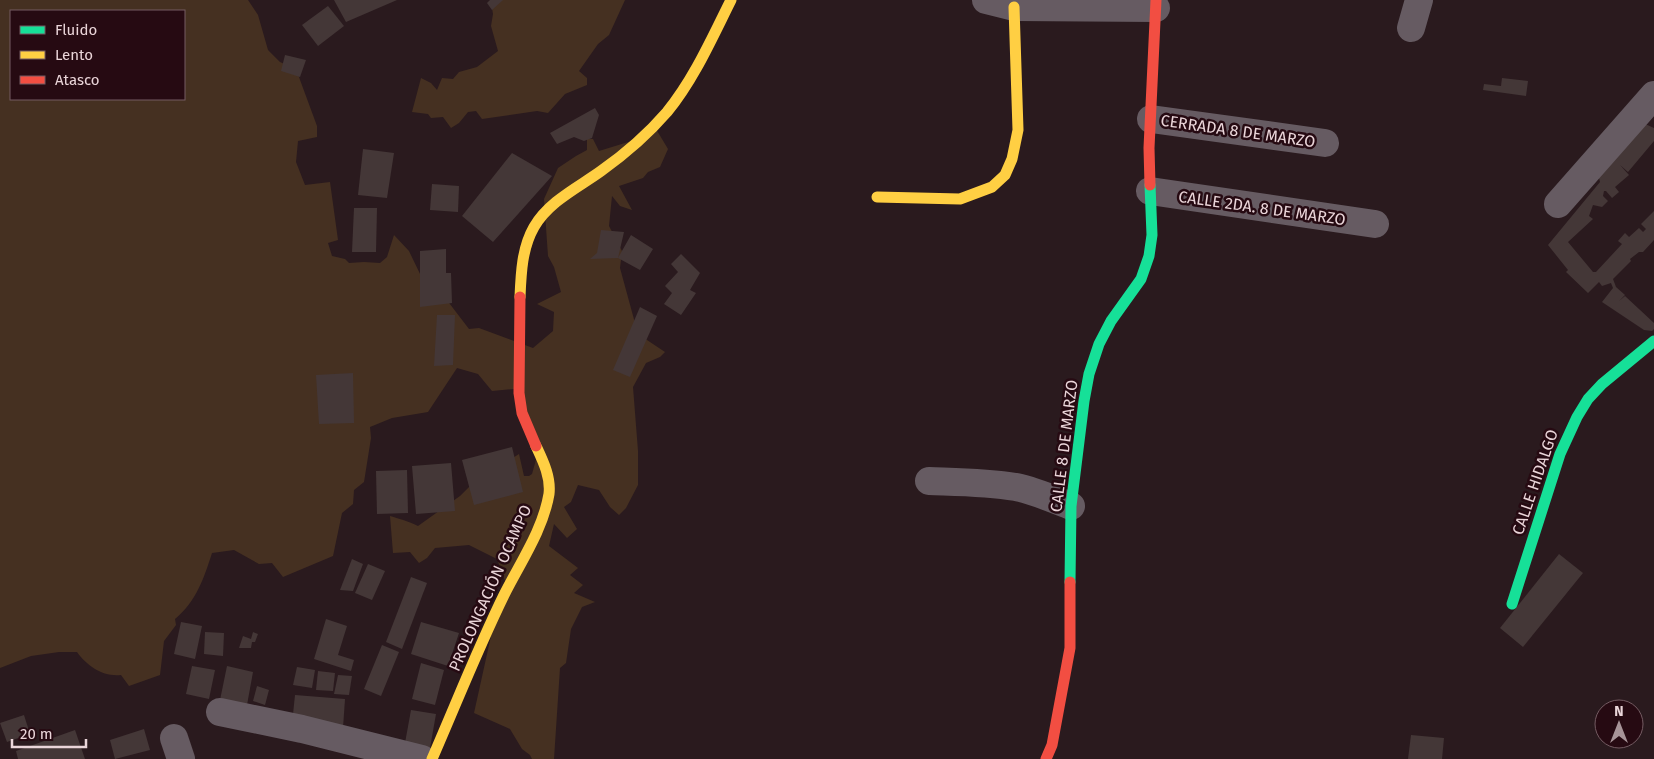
<svg xmlns="http://www.w3.org/2000/svg" width="1654" height="759" font-family="'Fira Sans',sans-serif">
<rect width="100%" height="100%" fill="#2a1a1e"/>
<g fill="#453021" fill-rule="evenodd">
<path d="M 0,0 L 248,0 L 258,15 L 268,50 L 280,62 L 296,69 L 317,126 L 317,137 L 298,141 L 296,162 L 305,185 L 330,182 L 338,240 L 328,243 L 332,256 L 345,259 L 349,263 L 364,262 L 380,263 L 387,257 L 394,235 L 409,251 L 421,276 L 443,295 L 469,329 L 479,328 L 533,348 L 553,331 L 554,312 L 537,304 L 561,292 L 554,267 L 548,256 L 544,199 L 558,168 L 576,156 L 587,150 L 587,139 L 593,139 L 599,151 L 638,139 L 656,129 L 668,149 L 660,167 L 648,172 L 643,178 L 619,186 L 632,210 L 620,206 L 612,196 L 609,226 L 622,251 L 620,268 L 638,334 L 665,352 L 660,357 L 646,363 L 633,387 L 638,451 L 638,485 L 626,508 L 619,515 L 610,507 L 599,490 L 578,485 L 571,502 L 564,507 L 577,529 L 567,538 L 554,524 L 549,546 L 578,568 L 570,575 L 583,585 L 574,593 L 595,602 L 582,607 L 571,629 L 566,663 L 560,668 L 554,759 L 532,759 L 530,755 L 522,749 L 510,729 L 474,713 L 491,636 L 508,589 L 497,559 L 469,545 L 435,548 L 427,558 L 419,563 L 410,552 L 393,553 L 390,516 C 400,519 408,521 418,526 L 460,496 L 471,485 L 519,454 L 524,476 L 529,476 L 532,474 L 539,449 L 514,389 L 492,391 L 478,374 L 457,368 L 428,412 L 392,418 L 370,427 L 371,438 L 364,482 L 354,490 L 353,504 L 342,513 L 333,556 L 283,577 L 272,563 L 259,564 L 234,550 L 212,553 C 204,578 196,602 175,619 L 176,625 L 164,641 L 160,675 L 129,686 L 121,675 C 103,677 87,666 77,652 L 59,652 L 31,656 L 0,668 ZM 11,11 L 184,11 L 184,99 L 11,99 Z"/>
<polygon points="493,0 625,0 609,35 598,44 579,71 587,78 587,85 565,94 548,113 537,111 482,119 476,111 468,112 459,123 451,128 443,117 431,118 428,114 412,112 421,78 431,83 437,90 442,78 453,79 459,72 477,67 498,51 491,26 493,14 491,2"/>
</g>
<g fill="#443737">
<polygon points="334,0 397,0 346,22"/>
<polygon points="490,0 503,0 492,10 487,3"/>
<polygon points="328,6 344,26 318,46 302,25"/>
<polygon points="285,55 306,60 300,77 281,71"/>
<polygon points="1502,78 1528,81 1526,96 1483,90 1484,84 1501,86"/>
<polygon points="595,108 599,115 592,138 584,141 574,137 557,144 550,133"/>
<polygon points="1643,123 1654,128 1654,141 1628,172 1620,165 1629,175 1615,187 1619,192 1612,198 1606,191 1604,191 1603,196 1608,201 1602,207 1593,205 1589,216 1593,219 1568,242 1593,272 1596,272 1622,244 1618,241 1625,233 1629,237 1639,228 1643,232 1646,229 1641,224 1654,211 1654,240 1643,252 1639,252 1630,259 1631,261 1613,279 1616,287 1625,295 1619,301 1625,296 1654,323 1654,329 1652,331 1644,330 1602,302 1613,288 1611,283 1602,286 1599,282 1588,293 1566,272 1568,270 1548,245 1600,182 1599,178"/>
<polygon points="363,149 394,153 387,198 358,195"/>
<polygon points="512,153 552,176 493,242 462,216"/>
<polygon points="432,184 459,186 458,212 430,210"/>
<polygon points="354,208 377,208 376,252 352,252"/>
<polygon points="601,230 624,232 618,258 631,235 653,249 640,270 618,258 590,259 597,253"/>
<polygon points="446,249 446,273 451,273 452,303 420,307 420,251"/>
<polygon points="681,254 700,273 690,290 696,293 681,315 664,304 672,293 665,286 678,272 671,264"/>
<polygon points="640,307 657,316 630,377 613,370"/>
<polygon points="437,315 455,315 453,365 434,366"/>
<polygon points="353,373 354,423 319,424 316,375"/>
<polygon points="512,447 523,492 474,505 462,460"/>
<polygon points="451,463 455,511 416,514 412,466"/>
<polygon points="407,470 408,513 377,514 376,471"/>
<polygon points="1559,554 1583,573 1523,647 1500,628"/>
<polygon points="352,559 363,564 353,591 340,590"/>
<polygon points="368,564 385,571 372,600 355,593"/>
<polygon points="411,577 427,583 402,649 386,642"/>
<polygon points="326,619 347,626 338,655 354,660 351,671 314,659"/>
<polygon points="181,622 202,626 195,659 174,654"/>
<polygon points="421,622 459,633 448,666 411,654"/>
<polygon points="205,632 224,633 223,656 204,654"/>
<polygon points="253,632 258,634 255,642 252,642 251,648 239,648 243,636 251,639"/>
<polygon points="382,645 399,652 381,696 364,689"/>
<polygon points="421,663 444,670 435,705 412,699"/>
<polygon points="192,666 215,670 209,699 186,694"/>
<polygon points="227,666 253,672 247,705 220,700"/>
<polygon points="297,667 315,670 312,688 293,685"/>
<polygon points="318,671 335,673 333,691 316,690"/>
<polygon points="338,675 352,676 349,695 334,694"/>
<polygon points="257,686 269,690 265,705 253,701"/>
<polygon points="295,695 345,699 343,728 292,724"/>
<polygon points="411,710 436,714 430,748 405,743"/>
<polygon points="24,715 30,734 7,742 0,723"/>
<polygon points="144,729 150,750 115,759 110,740"/>
<polygon points="75,730 85,759 18,759 16,751"/>
<polygon points="1411,735 1444,738 1442,759 1408,759"/>
</g>
<g fill="none" stroke-linecap="round" stroke-linejoin="round">
<g stroke="#665b62" stroke-width="28">
<polyline points="986,0 1014,7 1156,8"/>
<polyline points="1411,28 1419,0"/>
<polyline points="1151,119 1325,143"/>
<polyline points="1150,191 1375,224"/>
<polyline points="1558,204 1654,95"/>
<path d="M 929,481 C 958,482 987,482 1016,487 C 1035,491 1053,499 1071,506"/>
<polyline points="220,712 302,729 422,759"/>
<polyline points="174,738 181,759"/>
</g>
<g stroke="#16e098" stroke-width="11">
<polyline points="1070,582 1071,506 1084,401 1089,374 1099,344 1111,321 1141,279 1149,256 1152,235 1150,185"/>
<polyline points="1512,604 1560,454 1577,417 1588,399 1602,384 1654,341"/>
</g>
<g stroke="#ffcf43" stroke-width="11">
<polyline points="877,197 960,199 992,187 1005,175 1012,159 1018,130 1014,7"/>
<path d="M 520,297 C 521,273 522,248 534,227 C 549,201 579,187 601,171 C 625,154 648,134 667,112 C 694,79 712,38 731,0"/>
<path d="M 432,759 C 456,704 478,648 504,595 C 520,563 543,530 549,494 C 551,477 543,461 536,446"/>
</g>
<g stroke="#f24e42" stroke-width="11">
<polyline points="1150,185 1149,148 1156,0"/>
<polyline points="520,297 519,393 522,413 536,446"/>
<polyline points="1046,759 1052,745 1070,648 1070,582"/>
</g>
</g>
<g text-anchor="middle" dominant-baseline="central" stroke-width="5" stroke-linejoin="round" paint-order="stroke">
<g font-size="16" fill="#ead5d9" stroke="#260a12">
<text transform="translate(1238 131) rotate(8)">CERRADA 8 DE MARZO</text>
<text transform="translate(1262 208) rotate(8)">CALLE 2DA. 8 DE MARZO</text>
<text transform="translate(1064 446) rotate(-83)">CALLE 8 DE MARZO</text>
<text transform="translate(1535 482) rotate(-71)">CALLE HIDALGO</text>
<text transform="translate(490 588) rotate(-66)">PROLONGACIÓN OCAMPO</text>
</g>
</g>
<rect x="10" y="10" width="175" height="90" fill="#260a12" stroke="#745b62"/>
<rect x="20" y="26" width="25" height="8" fill="#16e098" stroke="#745b62"/>
<text x="55" y="35" font-size="15" fill="#ead5d9">Fluido</text>
<rect x="20" y="51" width="25" height="8" fill="#ffcf43" stroke="#745b62"/>
<text x="55" y="60" font-size="15" fill="#ead5d9">Lento</text>
<rect x="20" y="76" width="25" height="8" fill="#f24e42" stroke="#745b62"/>
<text x="55" y="85" font-size="15" fill="#ead5d9">Atasco</text>
<g transform="translate(1619 724)"><circle r="24" fill="#260a12" stroke="#745b62"/>
<path d="M0-4L9 19L0 12L-9 19Z" fill="#a79498"/>
<text y="-8" font-size="14" font-weight="bold" text-anchor="middle" fill="#ead5d9">N</text>
</g>
<path d="M12 739v8h74v-8" fill="none" stroke="#ead5d9" stroke-width="2.5"/>
<text x="20" y="739" font-size="15" fill="#ead5d9" stroke="#260a12" stroke-width="4" paint-order="stroke">20 m</text>
</svg>
